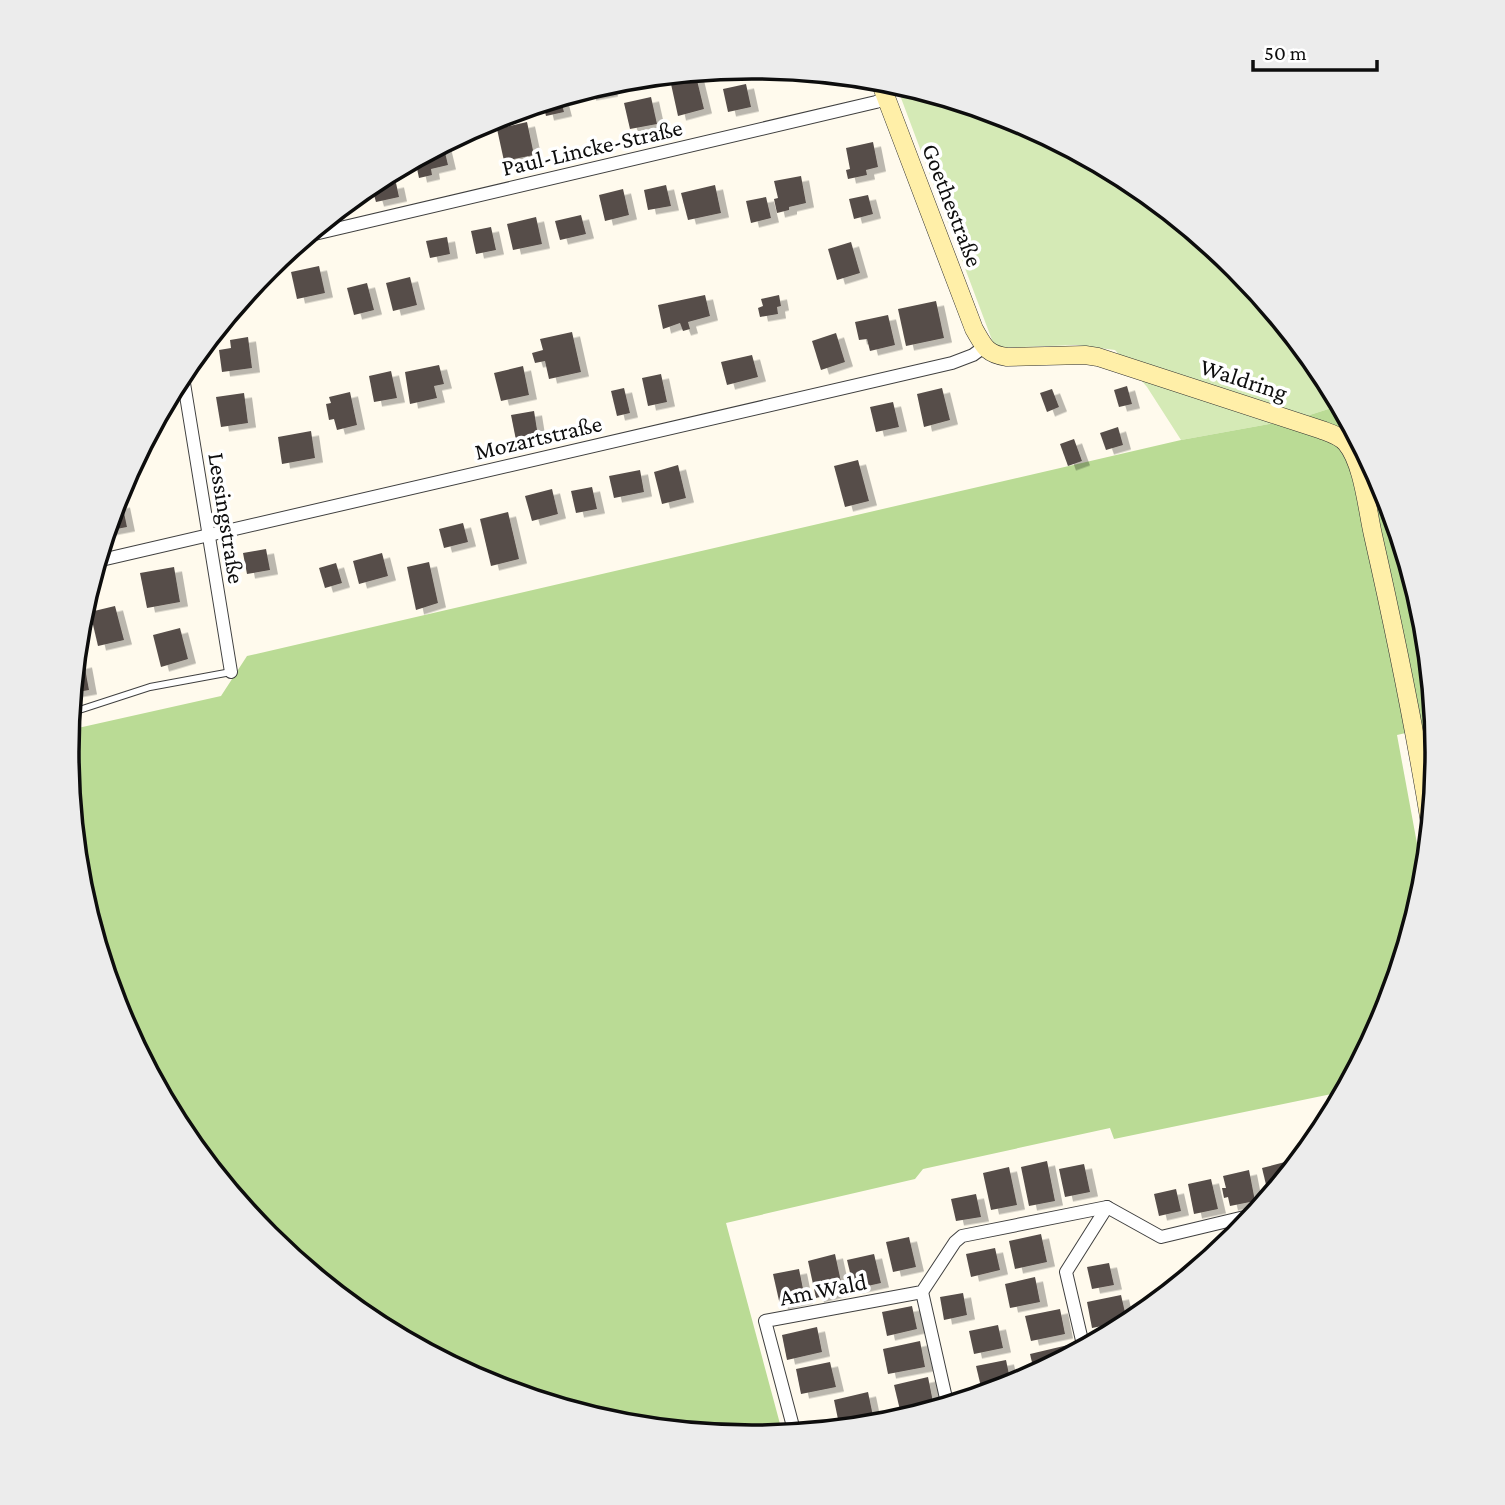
<svg xmlns="http://www.w3.org/2000/svg" width="1505" height="1505" font-family="'Crimson Pro',serif">
<defs>
<filter id="shadow"><feDropShadow dx="8" dy="4.5" stdDeviation="0" flood-color="#0004"/></filter>
</defs>
<rect width="100%" height="100%" fill="#fffaed"/>
<polygon fill="#d5eab6" points="895,82 1015,119 1134,182 1238,268 1323,372 1341,405 1297,419 1181,440 1147,387 1115,350 1076,345 995,348"/>
<polygon fill="#badb95" points="1341,405 1386,490 1425,619 1436,726 1397,735 1425,887 1386,1015 1346,1091 1114,1139 1110,1128 923,1169 915,1179 726,1223 783,1435 752,1438 618,1425 490,1386 371,1323 267,1237 182,1133 119,1015 80,886 67,752 69,730 221,696 247,656 1181,440 1297,419"/>
<g fill="#564d49" filter="url(#shadow)">
<polygon points="695,72 704,109 678,116 671,84 683,81 681,74"/>
<polygon points="613,81 614,87 609,88 610,92 588,96 587,89"/>
<polygon points="746,84 751,107 728,112 723,89"/>
<polygon points="560,97 564,112 546,116 543,103"/>
<polygon points="651,97 657,124 630,129 624,103"/>
<polygon points="527,122 534,155 504,161 497,129"/>
<polygon points="873,142 878,167 866,170 867,175 848,179 846,170 850,169 846,148"/>
<polygon points="443,144 448,165 431,169 432,175 419,178 415,159"/>
<polygon points="801,176 806,203 789,207 789,210 777,213 774,199 778,198 774,181"/>
<polygon points="396,183 399,197 376,202 372,188"/>
<polygon points="666,185 671,206 648,210 644,190"/>
<polygon points="715,185 721,213 688,220 681,193"/>
<polygon points="623,189 629,215 605,221 599,195"/>
<polygon points="868,195 873,214 854,219 849,199"/>
<polygon points="766,197 771,218 751,223 746,201"/>
<polygon points="581,215 586,234 560,240 555,221"/>
<polygon points="536,217 542,244 513,250 507,224"/>
<polygon points="491,227 496,250 476,254 471,231"/>
<polygon points="447,237 450,254 430,258 426,241"/>
<polygon points="851,242 860,273 837,280 828,249"/>
<polygon points="319,266 325,293 297,299 291,272"/>
<polygon points="410,277 417,305 393,311 386,283"/>
<polygon points="367,283 374,310 354,315 347,288"/>
<polygon points="705,295 710,316 688,322 690,329 683,331 680,323 663,329 658,305"/>
<polygon points="779,295 781,306 777,307 778,314 760,317 758,308 763,306 761,299"/>
<polygon points="936,301 944,338 906,346 898,309"/>
<polygon points="888,315 895,345 870,351 867,339 859,340 855,322"/>
<polygon points="572,332 581,372 549,379 545,361 535,363 532,353 543,350 540,339"/>
<polygon points="836,333 845,362 821,370 812,341"/>
<polygon points="248,337 252,368 222,372 219,350 231,348 230,340"/>
<polygon points="752,355 758,377 727,385 721,362"/>
<polygon points="439,365 444,384 434,386 437,398 410,404 405,372"/>
<polygon points="523,366 529,395 501,401 494,373"/>
<polygon points="391,371 397,398 374,402 369,376"/>
<polygon points="661,374 667,402 648,406 642,378"/>
<polygon points="1127,386 1132,404 1119,407 1114,390"/>
<polygon points="624,388 630,413 617,416 611,391"/>
<polygon points="942,388 950,420 924,427 917,394"/>
<polygon points="1052,389 1059,407 1047,412 1040,393"/>
<polygon points="350,392 357,425 337,430 334,419 329,420 326,404 331,403 329,397"/>
<polygon points="244,393 248,423 221,427 216,397"/>
<polygon points="893,402 899,427 876,432 870,407"/>
<polygon points="534,411 538,436 516,440 511,415"/>
<polygon points="1118,427 1123,445 1106,450 1100,433"/>
<polygon points="311,431 315,458 282,464 278,437"/>
<polygon points="1074,439 1082,461 1068,466 1060,444"/>
<polygon points="858,460 869,501 845,507 834,466"/>
<polygon points="678,465 686,498 662,504 654,472"/>
<polygon points="640,470 644,492 614,498 609,476"/>
<polygon points="592,487 597,509 576,513 571,491"/>
<polygon points="552,489 558,514 532,521 525,496"/>
<polygon points="122,503 127,527 106,531 114,505"/>
<polygon points="508,512 519,559 491,566 480,519"/>
<polygon points="463,523 468,542 444,548 439,529"/>
<polygon points="266,549 270,570 247,574 243,553"/>
<polygon points="382,553 388,576 359,584 353,561"/>
<polygon points="429,562 438,603 416,610 407,567"/>
<polygon points="336,563 342,583 325,588 319,568"/>
<polygon points="174,567 180,602 147,608 140,573"/>
<polygon points="115,606 124,640 98,646 90,612"/>
<polygon points="180,628 188,659 161,667 153,635"/>
<polygon points="84,663 89,690 72,693 75,665"/>
<polygon points="1047,1161 1055,1201 1029,1206 1021,1167"/>
<polygon points="1285,1162 1288,1176 1269,1197 1262,1168"/>
<polygon points="1084,1164 1090,1192 1065,1197 1059,1169"/>
<polygon points="1009,1167 1017,1205 991,1210 983,1173"/>
<polygon points="1249,1170 1255,1201 1230,1206 1228,1197 1224,1198 1222,1188 1226,1188 1223,1176"/>
<polygon points="1211,1179 1218,1209 1194,1214 1188,1184"/>
<polygon points="1176,1189 1181,1211 1159,1216 1154,1194"/>
<polygon points="976,1194 981,1217 956,1221 951,1199"/>
<polygon points="1041,1234 1047,1262 1015,1269 1009,1241"/>
<polygon points="909,1237 916,1267 893,1272 886,1242"/>
<polygon points="995,1248 1000,1270 971,1277 966,1254"/>
<polygon points="835,1254 843,1291 816,1298 808,1261"/>
<polygon points="874,1254 881,1283 854,1289 847,1260"/>
<polygon points="1109,1263 1114,1285 1092,1289 1087,1267"/>
<polygon points="799,1269 805,1299 780,1305 773,1274"/>
<polygon points="1035,1277 1040,1302 1010,1308 1005,1284"/>
<polygon points="963,1293 967,1315 944,1320 940,1297"/>
<polygon points="1121,1295 1127,1321 1092,1328 1087,1302"/>
<polygon points="912,1306 917,1329 887,1336 882,1312"/>
<polygon points="1060,1309 1065,1334 1031,1341 1025,1316"/>
<polygon points="998,1325 1003,1348 974,1354 969,1331"/>
<polygon points="817,1327 822,1352 787,1360 782,1335"/>
<polygon points="920,1341 925,1367 888,1374 883,1349"/>
<polygon points="1068,1345 1071,1357 1035,1375 1030,1354"/>
<polygon points="1006,1360 1011,1384 982,1391 976,1366"/>
<polygon points="830,1362 836,1387 801,1394 796,1369"/>
<polygon points="928,1377 933,1402 900,1410 894,1385"/>
<polygon points="868,1392 873,1416 839,1424 834,1400"/>
</g>
<g fill="none" stroke-linecap="round" stroke-linejoin="round">
<g stroke="#404040" stroke-width="8">
<polyline id="lane" points="70,713 150,687 231,672"/>
</g>
<g stroke="#404040" stroke-width="14">
<g id="street">
<polyline points="306,236 876,102 887,98"/>
<polyline points="182,371 231,672"/>
<polyline points="97,561 952,363 973,355 984,347"/>
<polyline points="922,1292 948,1407"/>
<polyline points="1084,1349 1066,1272 1107,1207"/>
<polyline points="795,1434 765,1321 922,1292 955,1242 962,1236 1107,1207 1161,1237 1257,1214"/>
</g>
</g>
<g stroke="#2f2f2f" stroke-width="19">
<path id="secondary" d="M 879,79 L 974,329 C 984,346 986,354 1007,357 L 1085,355 L 1098,357 L 1322,430 C 1330,433 1340,436 1346,443 C 1363,463 1367,509 1373,535 C 1395,632 1415,730 1431,829"/>
</g>
<use href="#lane" stroke="#fff" stroke-width="6"/>
<use href="#street" stroke="#fff" stroke-width="12"/>
<use href="#secondary" stroke="#ffefa8" stroke-width="18"/>
</g>
<g text-anchor="middle" dominant-baseline="central" stroke-width="7" stroke-linejoin="round" paint-order="stroke">
<g font-size="24" fill="#0d0d0d" stroke="#fff">
<text transform="translate(592 147) rotate(-13)">Paul-Lincke-Straße</text>
<text transform="translate(953 205) rotate(69)">Goethestraße</text>
<text transform="translate(1244 379) rotate(18)">Waldring</text>
<text transform="translate(538 437) rotate(-13)">Mozartstraße</text>
<text transform="translate(227 518) rotate(81)">Lessingstraße</text>
<text transform="translate(823 1289) rotate(-11)">Am Wald</text>
</g>
</g>
<path d="M0 0H1505V1505H0ZM79 752a673 673 0 1 1 1346 0a673 673 0 1 1-1346 0Z" fill="#ececec" fill-rule="evenodd"/>
<path fill="none" stroke="#0d0d0d" stroke-width="3.5" d="M79 752a673 673 0 1 1 1346 0a673 673 0 1 1-1346 0Z"/>
<path d="M1253 60v10h124v-10" fill="none" stroke="#0d0d0d" stroke-width="3.5"/>
<text x="1264" y="60" font-size="21" fill="#0d0d0d" stroke="#ffffff" stroke-width="5" paint-order="stroke">50 m</text>
</svg>
